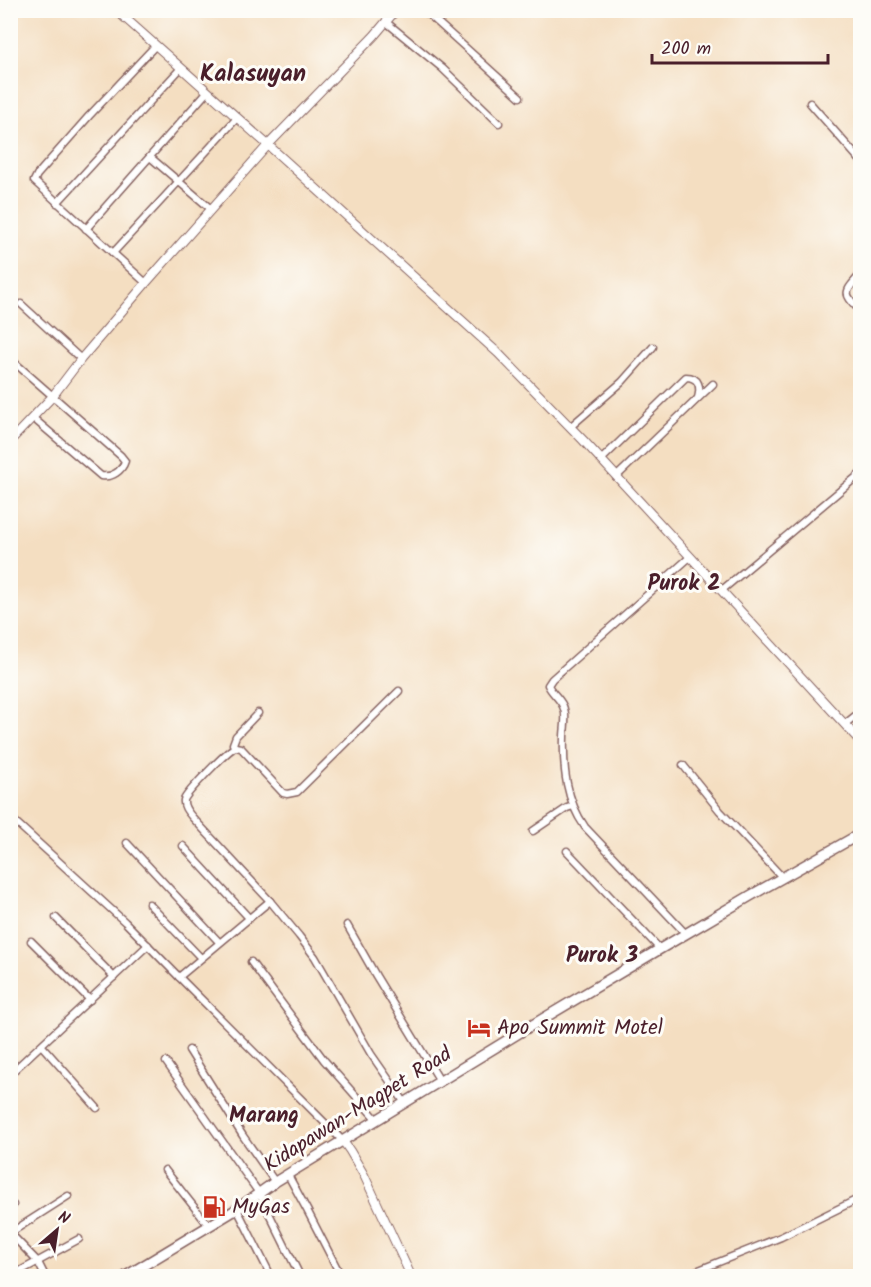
<svg xmlns="http://www.w3.org/2000/svg" width="871" height="1287" font-family="Kalam,sans-serif">
<rect width="100%" height="100%" fill="#fdfcf7"/>
<filter id="ink" filterUnits="userSpaceOnUse"><feTurbulence type="fractalNoise" baseFrequency=".0167" numOctaves="2"/><feDisplacementMap in="SourceGraphic" scale="12" xChannelSelector="R" yChannelSelector="G"/><feConvolveMatrix kernelMatrix="1 2 1 2 8 2 1 2 1" color-interpolation-filters="sRGB"/></filter>
<filter id="wash" filterUnits="userSpaceOnUse"><feTurbulence type="fractalNoise" baseFrequency=".008" numOctaves="4" result="noise"/><feDisplacementMap in="SourceGraphic" scale="24" xChannelSelector="R" yChannelSelector="G"/><feGaussianBlur stdDeviation="1.35" result="paint"/><feColorMatrix in="noise" values="0 0 0 0 0 0 0 0 0 0 0 0 0 0 0 0 0 1.4 0 .05"/><feComposite in="paint" operator="in"/></filter>
<g filter="url(#wash)">
<rect width="100%" height="100%" fill="#f4dec1"/>
</g>
<g filter="url(#ink)">
<g fill="none" stroke-linecap="round" stroke-linejoin="round">
<g stroke="#866260" stroke-width="9">
<g id="minor">
<polyline points="424,10 520,97"/>
<polyline points="386,22 442,68 499,123"/>
<polyline points="810,103 860,160"/>
<polyline points="150,157 211,209"/>
<polyline points="57,203 181,68"/>
<polyline points="86,229 207,92"/>
<polyline points="113,253 237,118"/>
<path d="M 860,275 C 843,294 844,293 860,311"/>
<polyline points="146,283 34,181 37,175 89,116 155,46"/>
<polyline points="21,304 81,359"/>
<path d="M 15,363 L 121,456 L 125,461 C 122,471 112,478 101,476 L 33,418"/>
<polyline points="570,427 622,382 653,347"/>
<path d="M 601,460 L 686,377 C 699,377 701,387 698,398"/>
<polyline points="616,477 713,384"/>
<polyline points="722,590 860,474"/>
<path d="M 399,691 L 297,792 L 287,794 L 283,793 L 241,748 L 235,747 C 226,752 187,792 184,800 C 183,807 188,812 192,817 L 270,901 L 299,936 L 315,957 L 371,1054 L 405,1103"/>
<polyline points="845,724 860,712"/>
<polyline points="235,747 233,744 236,736 258,713"/>
<polyline points="683,765 720,811 783,878"/>
<polyline points="10,817 125,922 179,977 343,1141"/>
<polyline points="533,831 567,808 573,806"/>
<polyline points="127,843 219,942"/>
<polyline points="183,846 249,918"/>
<polyline points="567,851 660,949"/>
<polyline points="149,904 201,958"/>
<polyline points="56,918 114,977"/>
<polyline points="347,925 376,976 440,1081"/>
<path d="M 686,934 L 585,827 C 566,800 563,769 564,737 C 564,729 567,717 564,709 C 562,700 552,694 548,685 L 552,679 L 690,557"/>
<polyline points="31,941 90,1000"/>
<polyline points="251,962 324,1060 377,1120"/>
<polyline points="179,977 270,901"/>
<polyline points="42,1046 97,1108"/>
<polyline points="189,1050 243,1136 275,1182"/>
<polyline points="166,1062 259,1193 300,1276"/>
<polyline points="10,1074 148,945"/>
<polyline points="165,1170 209,1226"/>
<polyline points="288,1175 307,1210 341,1276"/>
<polyline points="10,1207 13,1205"/>
<polyline points="237,1209 271,1276"/>
<polyline points="10,1233 68,1196"/>
<polyline points="10,1233 38,1262 45,1276"/>
<polyline points="11,1276 79,1239"/>
<polyline points="684,1276 781,1237 860,1198"/>
</g>
</g>
<g stroke="#866260" stroke-width="10">
<g id="tertiary">
<polyline points="116,10 268,145 498,353 583,440 860,741"/>
<polyline points="10,441 52,397 81,359 146,283 268,145 374,36 396,10"/>
<polyline points="343,1141 350,1151 364,1175 411,1276"/>
</g>
</g>
<g stroke="#866260" stroke-width="12">
<polyline id="secondary" points="126,1276 237,1209 275,1182 524,1030 660,949 750,896 860,834"/>
</g>
<use href="#minor" stroke="#fff" stroke-width="6"/>
<use href="#tertiary" stroke="#fff" stroke-width="8"/>
<use href="#secondary" stroke="#fff" stroke-width="9"/>
</g>
</g>
<defs>
<g id="hotel-bare" transform="scale(1.8)"><path d="M-6-4.5h1.5V1H6V5H4.5V3h-9V5H-6ZM-4 0a1.8 1.8 0 1 1 3.6 0ZM.5 0V-2.5h3Q6-2.5 6 0Z" fill="#c8321e" stroke="#fdfcf7" stroke-width="2.5" paint-order="stroke"/></g>
<g id="fuel-bare" transform="scale(1.8)"><path d="M-5.5-6h7V0h2V4h1.3V-2.5L3-4.5l.8-.8L6-3V5H2.5V1h-1V6h-7ZM-4.2-4.7v3.2H.2V-4.7Z" fill="#c8321e" stroke="#fdfcf7" stroke-width="2.5" paint-order="stroke"/></g>
</defs>
<g fill-rule="evenodd">
<use href="#hotel-bare" x="479" y="1028"/>
<use href="#fuel-bare" x="214" y="1207"/>
</g>
<g text-anchor="middle" dominant-baseline="central" stroke-width="6" stroke-linejoin="round" paint-order="stroke">
<g font-size="21" fill="#4a1f2b" stroke="#fdfcf7" text-anchor="start">
<text x="497" y="1028">Apo Summit Motel</text>
<text x="232" y="1207">MyGas</text>
</g>
<g font-size="21" fill="#4a1f2b" stroke="#fdfcf7">
<text transform="translate(358 1110) rotate(-32)">Kidapawan-Magpet Road</text>
</g>
<g font-size="22" font-weight="bold" fill="#4a1f2b" stroke="#fdfcf7">
<text x="684" y="584">Purok 2</text>
<text x="602" y="956">Purok 3</text>
<text x="264" y="1116">Marang</text>
</g>
<g font-size="24" font-weight="bold" fill="#4a1f2b" stroke="#fdfcf7">
<text x="253" y="74">Kalasuyan</text>
</g>
</g>
<rect width="871" height="1287" fill="none" stroke="#fdfcf7" stroke-width="36"/>
<g transform="translate(57 1230) rotate(29)" stroke="#fdfcf7" stroke-width="4.5" paint-order="stroke">
<path d="M0-4.5L10 22L0 15L-10 22Z" fill="#4a1f2b"/>
<text y="-9" font-size="16" font-weight="bold" text-anchor="middle" fill="#4a1f2b">N</text>
</g>
<path d="M652 54v9h176v-9" fill="none" stroke="#4a1f2b" stroke-width="3"/>
<text x="661" y="54" font-size="18" fill="#4a1f2b" stroke="#fdfcf7" stroke-width="4.5" paint-order="stroke">200 m</text>
</svg>
